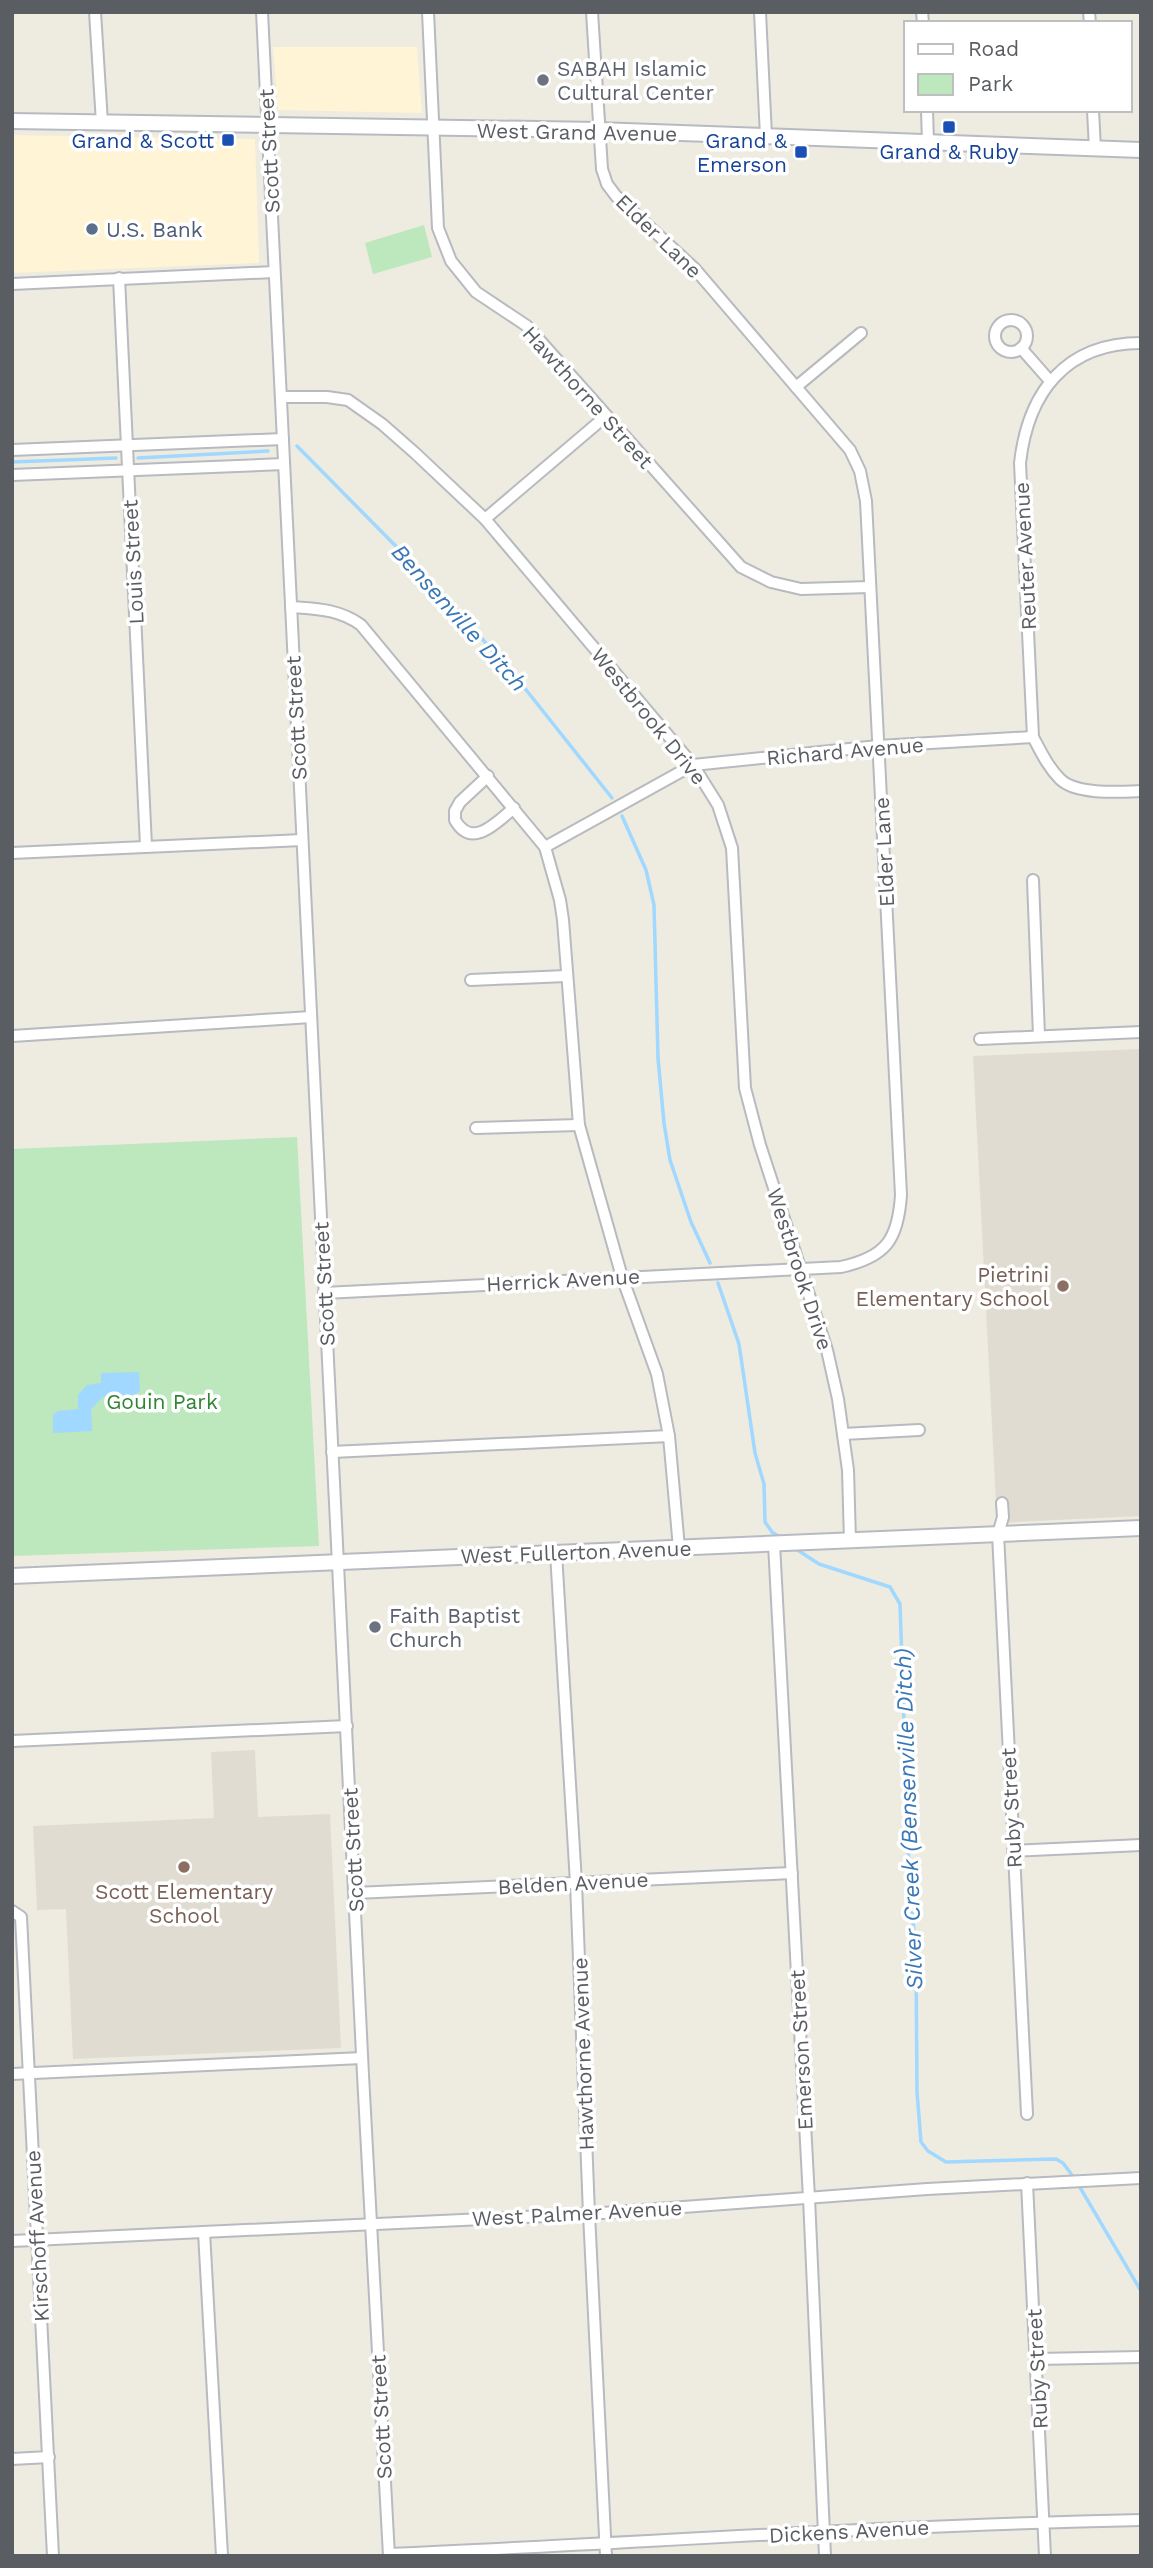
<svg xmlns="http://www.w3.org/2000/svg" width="1153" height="2568" font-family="'Work Sans',sans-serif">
<rect width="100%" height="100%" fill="#eeebe1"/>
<g fill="#fff4d5">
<polygon points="273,47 417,47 422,113 278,110"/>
<polygon points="12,135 255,139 259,263 12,273"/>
</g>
<g fill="#e0dcd2">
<polygon points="1141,1049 1141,1516 997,1523 973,1056"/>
<polygon points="255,1750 258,1817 330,1814 341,2048 73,2059 66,1909 37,1910 33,1826 214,1818 211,1752"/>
</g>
<g fill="#bde7bc">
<polygon points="424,225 432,257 373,274 365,243"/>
<polygon points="297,1137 319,1546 12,1556 12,1149"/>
</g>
<polygon fill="#a0d8ff" points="139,1372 140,1391 135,1395 104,1396 91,1409 92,1431 53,1433 53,1415 58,1411 78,1409 78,1395 87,1385 101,1383 101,1373"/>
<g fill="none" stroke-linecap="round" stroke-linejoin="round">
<g stroke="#a0d8ff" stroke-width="3.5">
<polyline points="297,446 448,599 527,691 612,798"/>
<polyline points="138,458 268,451"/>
<polyline points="12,462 116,458"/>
<polyline points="622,816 646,870 654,905 658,1058 664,1123 670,1160 691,1222 710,1263"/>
<polyline points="718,1283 739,1344 755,1453 764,1484 765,1522 772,1532 781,1538"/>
<polyline points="796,1549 819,1564 890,1587 900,1604 909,1869 916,1959 917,2092 921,2142 928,2151 946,2162 1056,2159 1063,2163 1075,2179 1141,2291"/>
</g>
<g stroke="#b7babf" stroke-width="14">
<g id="street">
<polyline points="95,12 102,123"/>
<polyline points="262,12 363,2075 389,2556"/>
<polyline points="428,12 438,228 451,261 476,292 527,326 741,567 771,582 801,589 870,587"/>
<polyline points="760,12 766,136"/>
<polyline points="922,12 923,23"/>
<polyline points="1089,12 1090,23"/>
<polyline points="927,110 928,142"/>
<polyline points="1093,110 1095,149"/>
<polyline points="119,278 146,846"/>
<polyline points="12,284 274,272"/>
<circle cx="1011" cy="336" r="16"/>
<path d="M 1141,343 C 1066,343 1028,392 1020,463 L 1033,737 C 1041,752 1048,767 1060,779 C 1076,795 1119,792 1141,791"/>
<polyline points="1021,348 1050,381"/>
<polyline points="796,387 861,333"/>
<polyline points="281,397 327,397 348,400 382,424 415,453 485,519 693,765 718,805 732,848 745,1088 760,1145 827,1350 838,1399 848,1470 850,1541"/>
<polyline points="12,450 283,439"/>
<polyline points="12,475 284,464"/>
<polyline points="485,519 606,416"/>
<path d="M 291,607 C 317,609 339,609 361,625 L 545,847 L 560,900 L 563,920 L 579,1125 L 622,1277 L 657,1374 L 669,1436 L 679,1548"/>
<path d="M 488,776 L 460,802 L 455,811 L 455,820 C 472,850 497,822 514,808"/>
<polyline points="545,847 693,765 878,746 1033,737"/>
<polyline points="12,853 302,840"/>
<polyline points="1033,880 1039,1036"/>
<polyline points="471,980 566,976"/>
<polyline points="12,1036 311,1017"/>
<polyline points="980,1039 1141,1032"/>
<polyline points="476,1128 579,1125"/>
<path d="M 324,1293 L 841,1267 C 886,1257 898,1240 901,1195 L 866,501 L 860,471 L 850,450 L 695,269 L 616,196 L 607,184 L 602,169 L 592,12"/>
<polyline points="843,1434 919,1430"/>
<polyline points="332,1452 669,1436"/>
<polyline points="1002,1503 1003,1517 998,1534 1027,2114"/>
<polyline points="774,1544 809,2198 825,2556"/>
<polyline points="556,1553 576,1883 589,2214 606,2556"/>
<polyline points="12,1741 347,1726"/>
<polyline points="1013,1851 1141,1845"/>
<polyline points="355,1893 792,1873"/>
<polyline points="12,1911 21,1917 53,2556"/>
<polyline points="12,2074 362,2058"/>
<polyline points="1027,2183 1045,2556"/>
<polyline points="204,2232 222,2556"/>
<polyline points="12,2241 589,2214 927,2189 1141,2178"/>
<polyline points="1037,2359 1141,2357"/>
<polyline points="12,2459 49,2457"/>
<path d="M 389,2554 C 640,2543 890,2525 1141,2520"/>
</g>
</g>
<g stroke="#b7bbc1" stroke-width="18">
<g id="secondary">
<polyline points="12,121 598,130 1141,150"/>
<polyline points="12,1576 1141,1528"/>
</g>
</g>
<use href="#street" stroke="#fff" stroke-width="10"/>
<use href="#secondary" stroke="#fff" stroke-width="14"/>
</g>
<g fill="#6b7280" stroke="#fff" stroke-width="2.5">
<circle cx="543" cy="80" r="7"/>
<circle cx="375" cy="1627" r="7"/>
</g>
<g fill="#1a4fb4" stroke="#fff" stroke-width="2.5">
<rect x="942" y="120" width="14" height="14" rx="3.5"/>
<rect x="221" y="133" width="14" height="14" rx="3.5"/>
<rect x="794" y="145" width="14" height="14" rx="3.5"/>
</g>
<circle fill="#5c6f8a" stroke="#fff" stroke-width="2.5" cx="92" cy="229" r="7"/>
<g fill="#8d6e63" stroke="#fff" stroke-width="2.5">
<circle cx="1063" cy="1286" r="7"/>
<circle cx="184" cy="1867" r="7"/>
</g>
<g text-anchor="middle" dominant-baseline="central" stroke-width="7" stroke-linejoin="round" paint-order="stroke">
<g font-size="21" fill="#5b616d" stroke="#fff" text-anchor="start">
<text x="557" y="68">SABAH Islamic<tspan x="557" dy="24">Cultural Center</tspan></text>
<text x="389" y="1615">Faith Baptist<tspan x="389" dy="24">Church</tspan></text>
</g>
<g font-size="21" fill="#5a5e63" stroke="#fff">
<text transform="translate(577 132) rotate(1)">West Grand Avenue</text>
<text transform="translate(269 151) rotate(-93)">Scott Street</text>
<text transform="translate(659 236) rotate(44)">Elder Lane</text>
<text transform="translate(588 397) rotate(48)">Hawthorne Street</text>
<text transform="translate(1025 556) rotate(-93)">Reuter Avenue</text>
<text transform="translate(133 562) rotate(-93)">Louis Street</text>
<text transform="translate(649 716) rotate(51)">Westbrook Drive</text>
<text transform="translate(296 718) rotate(-93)">Scott Street</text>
<text transform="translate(845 751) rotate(-5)">Richard Avenue</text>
<text transform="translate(884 852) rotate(-93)">Elder Lane</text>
<text transform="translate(800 1269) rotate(72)">Westbrook Drive</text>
<text transform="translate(563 1280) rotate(-3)">Herrick Avenue</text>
<text transform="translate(324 1284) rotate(-93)">Scott Street</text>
<text transform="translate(576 1552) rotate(-2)">West Fullerton Avenue</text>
<text transform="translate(1011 1808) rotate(-93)">Ruby Street</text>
<text transform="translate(353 1850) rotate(-93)">Scott Street</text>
<text transform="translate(573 1883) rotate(-3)">Belden Avenue</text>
<text transform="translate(801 2050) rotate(-93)">Emerson Street</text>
<text transform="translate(583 2054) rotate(-92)">Hawthorne Avenue</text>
<text transform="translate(577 2213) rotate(-3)">West Palmer Avenue</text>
<text transform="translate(37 2236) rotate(-93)">Kirschoff Avenue</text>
<text transform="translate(1037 2369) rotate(-93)">Ruby Street</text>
<text transform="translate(381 2417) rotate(-93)">Scott Street</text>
<text transform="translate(849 2531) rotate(-3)">Dickens Avenue</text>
</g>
<g font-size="21" fill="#164399" stroke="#fff" text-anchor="end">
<text x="214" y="140">Grand &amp; Scott</text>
<text x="787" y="140">Grand &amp;<tspan x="787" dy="24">Emerson</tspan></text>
<text x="949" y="151" text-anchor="middle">Grand &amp; Ruby</text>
</g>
<g font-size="21" fill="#4e5e75" stroke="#fff" text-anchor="start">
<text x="106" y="229">U.S. Bank</text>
</g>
<g font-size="21" fill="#785e54" stroke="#fff" text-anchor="end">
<text x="1049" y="1274">Pietrini<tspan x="1049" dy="24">Elementary School</tspan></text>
<text x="184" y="1891" text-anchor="middle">Scott Elementary<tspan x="184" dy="24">School</tspan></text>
</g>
<g font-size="21" fill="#308432" stroke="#fff">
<text x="162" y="1401">Gouin Park</text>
</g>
<g font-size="23" font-style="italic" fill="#3a78b5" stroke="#fff">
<text transform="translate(459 618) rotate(48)">Bensenville Ditch</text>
<text transform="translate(909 1819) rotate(-92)">Silver Creek (Bensenville Ditch)</text>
</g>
</g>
<rect width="1153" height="2568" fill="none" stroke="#5a5e63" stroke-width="28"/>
<rect x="904" y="21" width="228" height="91" fill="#ffffff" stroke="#bdbfc1" stroke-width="2"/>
<rect x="918" y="44" width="35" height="10" fill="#ffffff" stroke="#bdbfc1" stroke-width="2"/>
<text x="968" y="56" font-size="21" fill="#5a5e63">Road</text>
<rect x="918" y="74" width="35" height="21" fill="#bde7bc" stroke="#bdbfc1" stroke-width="2"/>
<text x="968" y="91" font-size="21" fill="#5a5e63">Park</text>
</svg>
